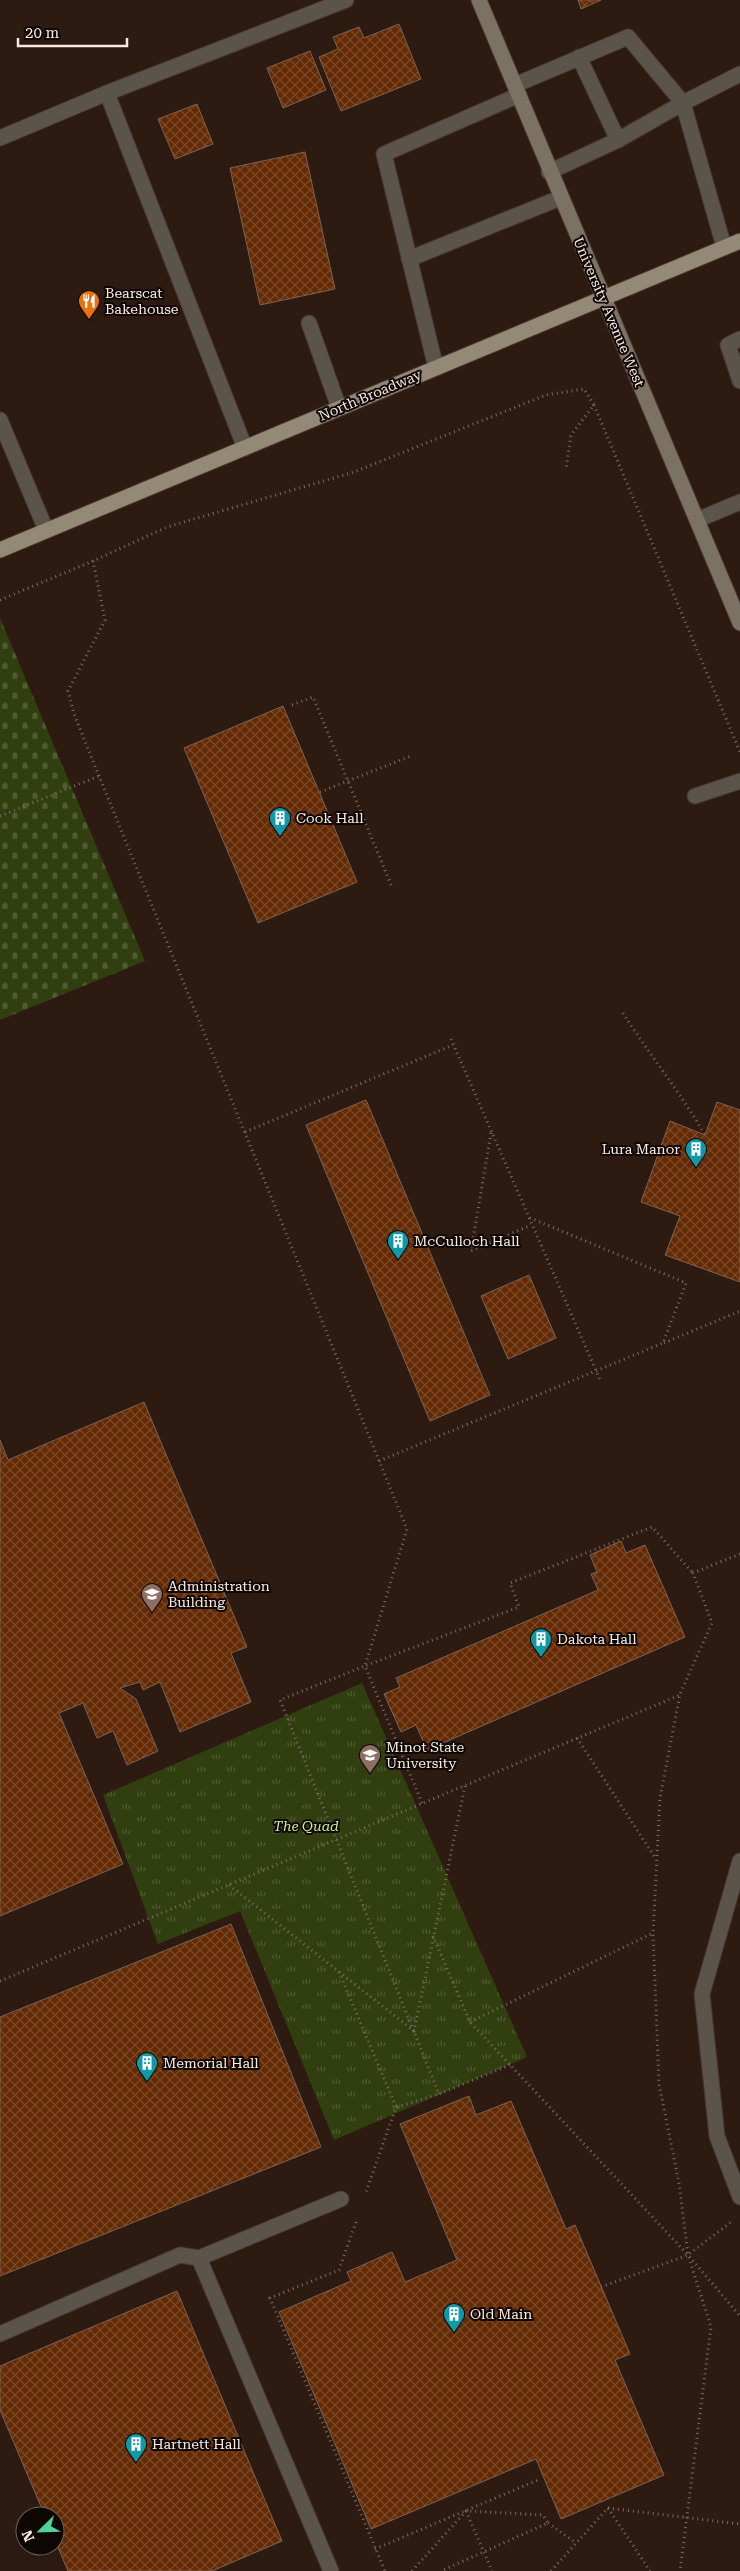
<svg xmlns="http://www.w3.org/2000/svg" width="740" height="2571" font-family="'Roboto Serif',serif">
<defs>
<pattern id="grass-tufts" width="24" height="20" patternUnits="userSpaceOnUse" patternTransform="scale(1.25)"><rect width="24" height="20" fill="#313f10"/><path d="M3 7l-1-3M5 7V3M7 7l1-3M15 17l-1-3M17 17v-4M19 17l1-3" fill="none" stroke="#505b33"/></pattern>
<pattern id="cemetery-stones" width="16" height="16" patternUnits="userSpaceOnUse" patternTransform="scale(1.25)"><rect width="16" height="16" fill="#313f10"/><path d="M2 7V4a2 2 0 0 1 4 0v3zM10 15v-3a2 2 0 0 1 4 0v3z" fill="#505b33"/></pattern>
<pattern id="building-cross-hatch" width="8" height="8" patternUnits="userSpaceOnUse" patternTransform="scale(1.25)"><rect width="8" height="8" fill="#642a03"/><path d="M0 0l8 8M0 8l8-8" fill="none" stroke="#7b4928"/></pattern>
</defs>
<rect width="100%" height="100%" fill="#2d1a10"/>
<polygon fill="url(#grass-tufts)" points="362,1683 527,2057 334,2140 240,1911 158,1944 103,1795"/>
<polygon fill="url(#cemetery-stones)" points="0,618 145,961 0,1020"/>
<g fill="url(#building-cross-hatch)" stroke="#7a6357">
<polygon points="578,0 601,0 581,9"/>
<polygon points="399,24 421,79 341,111 319,57 338,49 333,37 359,27 364,38"/>
<polygon points="310,51 326,90 283,108 267,68"/>
<polygon points="197,104 213,144 175,159 158,119"/>
<polygon points="305,152 335,289 260,305 230,168"/>
<polygon points="283,706 357,882 258,923 184,748"/>
<polygon points="366,1100 490,1395 430,1421 306,1125"/>
<polygon points="717,1102 740,1110 740,1282 665,1255 680,1216 641,1202 670,1121 705,1135"/>
<polygon points="529,1275 556,1338 508,1359 481,1296"/>
<polygon points="144,1402 247,1647 231,1653 251,1702 180,1732 160,1682 143,1690 140,1682 120,1688 136,1699 158,1751 127,1765 113,1731 97,1738 83,1703 59,1713 123,1864 0,1916 0,1440 8,1460"/>
<polygon points="621,1541 626,1553 645,1545 685,1637 427,1750 416,1725 401,1732 384,1694 400,1687 396,1678 598,1590 591,1574 597,1572 590,1555"/>
<polygon points="231,1924 321,2147 0,2276 0,2017"/>
<polygon points="469,2096 476,2115 511,2101 566,2229 575,2225 630,2354 615,2360 664,2475 561,2519 536,2459 371,2529 279,2312 351,2281 347,2272 392,2252 405,2282 457,2260 400,2124"/>
<polygon points="177,2291 282,2541 212,2571 68,2571 55,2540 55,2516 45,2516 0,2410 0,2366"/>
</g>
<g fill="none" stroke-linecap="round" stroke-linejoin="round">
<g stroke="#49372e" stroke-width="17">
<g id="lane">
<polyline points="579,57 618,140"/>
<polyline points="515,85 628,37 683,103 740,74"/>
<polyline points="107,93 245,448"/>
<polyline points="0,138 107,93 346,0"/>
<polyline points="549,172 618,140 683,103 724,247"/>
<polyline points="409,259 560,198"/>
<polyline points="309,323 339,408"/>
<polyline points="740,339 728,345 740,381"/>
<polyline points="436,368 384,154 519,95"/>
<polyline points="697,520 740,502"/>
<polyline points="695,796 740,781"/>
<polyline points="740,1861 702,1994 717,2136 740,2197"/>
<polyline points="199,2258 341,2199"/>
<polyline points="0,2334 180,2255 199,2258 331,2571"/>
</g>
</g>
<g stroke="#49372e" stroke-width="17">
<polyline id="street" points="0,420 46,530"/>
</g>
<g stroke="#49372e" stroke-width="17">
<polyline id="secondary" points="479,0 740,623"/>
</g>
<g stroke="#49372e" stroke-width="17">
<polyline id="primary" points="0,550 740,241"/>
</g>
<g stroke="#7d6c63" stroke-width="3" stroke-dasharray="1 4" stroke-linecap="butt">
<polyline points="594,405 740,752"/>
<polyline points="0,600 93,561"/>
<polyline points="292,705 313,697 392,887"/>
<polyline points="320,792 411,756"/>
<polyline points="0,816 99,776"/>
<path d="M 623,1013 C 649,1054 680,1092 705,1135"/>
<polyline points="451,1039 601,1382"/>
<polyline points="245,1132 453,1045"/>
<polyline points="491,1133 471,1251 531,1225"/>
<polyline points="664,1343 740,1311"/>
<polyline points="379,1461 663,1343 686,1283 528,1217"/>
<polyline points="740,1554 693,1573 712,1623 680,1694 660,1798 653,1933 659,2084 679,2183 688,2255 740,2316"/>
<polyline points="577,1738 656,1859"/>
<polyline points="422,1803 365,1666 519,1607 510,1583 652,1527 693,1573"/>
<polyline points="229,1885 414,2031 465,1786"/>
<polyline points="433,1936 470,2022 688,2255 711,2327 680,2571"/>
<polyline points="339,1972 396,2107 366,2192"/>
<polyline points="0,1981 680,1695"/>
<polyline points="470,2022 653,1933"/>
<polyline points="510,2065 439,2094 280,1700 365,1666 407,1529 99,776 74,714 68,691 105,620 93,561 167,527 354,472 546,395 584,389 594,405 571,435 566,469"/>
<polyline points="397,2107 439,2094"/>
<polyline points="356,2222 339,2270 270,2298 385,2571"/>
<polyline points="601,2287 688,2255 731,2222"/>
<polyline points="608,2508 740,2524"/>
<polyline points="608,2508 650,2571"/>
<polyline points="466,2511 492,2571"/>
<polyline points="548,2523 576,2543"/>
<polyline points="375,2549 538,2480"/>
<polyline points="412,2571 466,2511 543,2515 548,2523 441,2571"/>
<polyline points="551,2571 608,2508"/>
</g>
<use href="#lane" stroke="#5a544b" stroke-width="15"/>
<use href="#street" stroke="#5a544b" stroke-width="15"/>
<use href="#secondary" stroke="#7b7264" stroke-width="15"/>
<use href="#primary" stroke="#948976" stroke-width="15"/>
</g>
<defs>
<g id="restaurant-pin" transform="scale(1.125)"><path d="M0 17L-7.5 6A9.5 9.5 0 1 1 7.5 6Z" fill="#e8710a" stroke="#0f0704"/><path d="M-5-6h1v4h1v-4h1v4h1v-4h1v5L-1.5 .5V6h-2V.5L-5-1ZM5-6V6H3V1.5H1.5Q1.5-4 5-6Z" fill="#fff"/></g>
<g id="building-pin" transform="scale(1.125)"><path d="M0 17L-7.5 6A9.5 9.5 0 1 1 7.5 6Z" fill="#0f9aa8" stroke="#0f0704"/><path d="M-4-6H4V6H1V3H-1V6H-4ZM-2.5-4.3h1.7v1.8h-1.7ZM.8-4.3h1.7v1.8H.8ZM-2.5-1h1.7V.8h-1.7ZM.8-1h1.7V.8H.8Z" fill="#fff"/></g>
<g id="school-pin" transform="scale(1.125)"><path d="M0 17L-7.5 6A9.5 9.5 0 1 1 7.5 6Z" fill="#8d6e63" stroke="#0f0704"/><path d="M0-5L7-2L0 1L-7-2ZM-4 1L0 2.5L4 1V4Q0 6-4 4Z" fill="#fff"/></g>
<g id="university-pin" transform="scale(1.125)"><path d="M0 17L-7.5 6A9.5 9.5 0 1 1 7.5 6Z" fill="#8d6e63" stroke="#0f0704"/><path d="M0-5L7-2L0 1L-7-2ZM-4 1L0 2.5L4 1V4Q0 6-4 4Z" fill="#fff"/></g>
</defs>
<g fill-rule="evenodd">
<use href="#restaurant-pin" x="89" y="301"/>
<use href="#building-pin" x="280" y="818"/>
<use href="#building-pin" x="696" y="1149"/>
<use href="#building-pin" x="398" y="1241"/>
<use href="#school-pin" x="152" y="1594"/>
<use href="#building-pin" x="541" y="1639"/>
<use href="#university-pin" x="370" y="1755"/>
<use href="#building-pin" x="147" y="2063"/>
<use href="#building-pin" x="454" y="2314"/>
<use href="#building-pin" x="136" y="2444"/>
</g>
<g text-anchor="middle" dominant-baseline="central" stroke-width="4" stroke-linejoin="round" paint-order="stroke">
<g font-size="14" fill="#f8eae3" stroke="#0f0704" text-anchor="start">
<text x="105" y="293">Bearscat<tspan x="105" dy="16">Bakehouse</tspan></text>
<text x="296" y="818">Cook Hall</text>
<text x="680" y="1149" text-anchor="end">Lura Manor</text>
<text x="414" y="1241">McCulloch Hall</text>
<text x="168" y="1586">Administration<tspan x="168" dy="16">Building</tspan></text>
<text x="557" y="1639">Dakota Hall</text>
<text x="386" y="1747">Minot State<tspan x="386" dy="16">University</tspan></text>
<text x="163" y="2063">Memorial Hall</text>
<text x="470" y="2314">Old Main</text>
<text x="152" y="2444">Hartnett Hall</text>
</g>
<g font-size="14" fill="#f8eae3" stroke="#0f0704">
<text transform="translate(609 312) rotate(67)">University Avenue West</text>
<text transform="translate(370 395) rotate(-23)">North Broadway</text>
</g>
<g font-size="14" font-style="italic" fill="#cced8e" stroke="#0f0704">
<text x="306" y="1826">The Quad</text>
</g>
</g>
<g transform="translate(40 2531) rotate(247)"><circle r="24" fill="#0f0704" stroke="#6c625d"/>
<path d="M0-4L9 19L0 12L-9 19Z" fill="#4fd399"/>
<text y="-8" font-size="14" font-weight="bold" text-anchor="middle" fill="#f8eae3">N</text>
</g>
<path d="M18 38v8h109v-8" fill="none" stroke="#f8eae3" stroke-width="2.5"/>
<text x="25" y="38" font-size="15" fill="#f8eae3" stroke="#0f0704" stroke-width="4" paint-order="stroke">20 m</text>
</svg>
